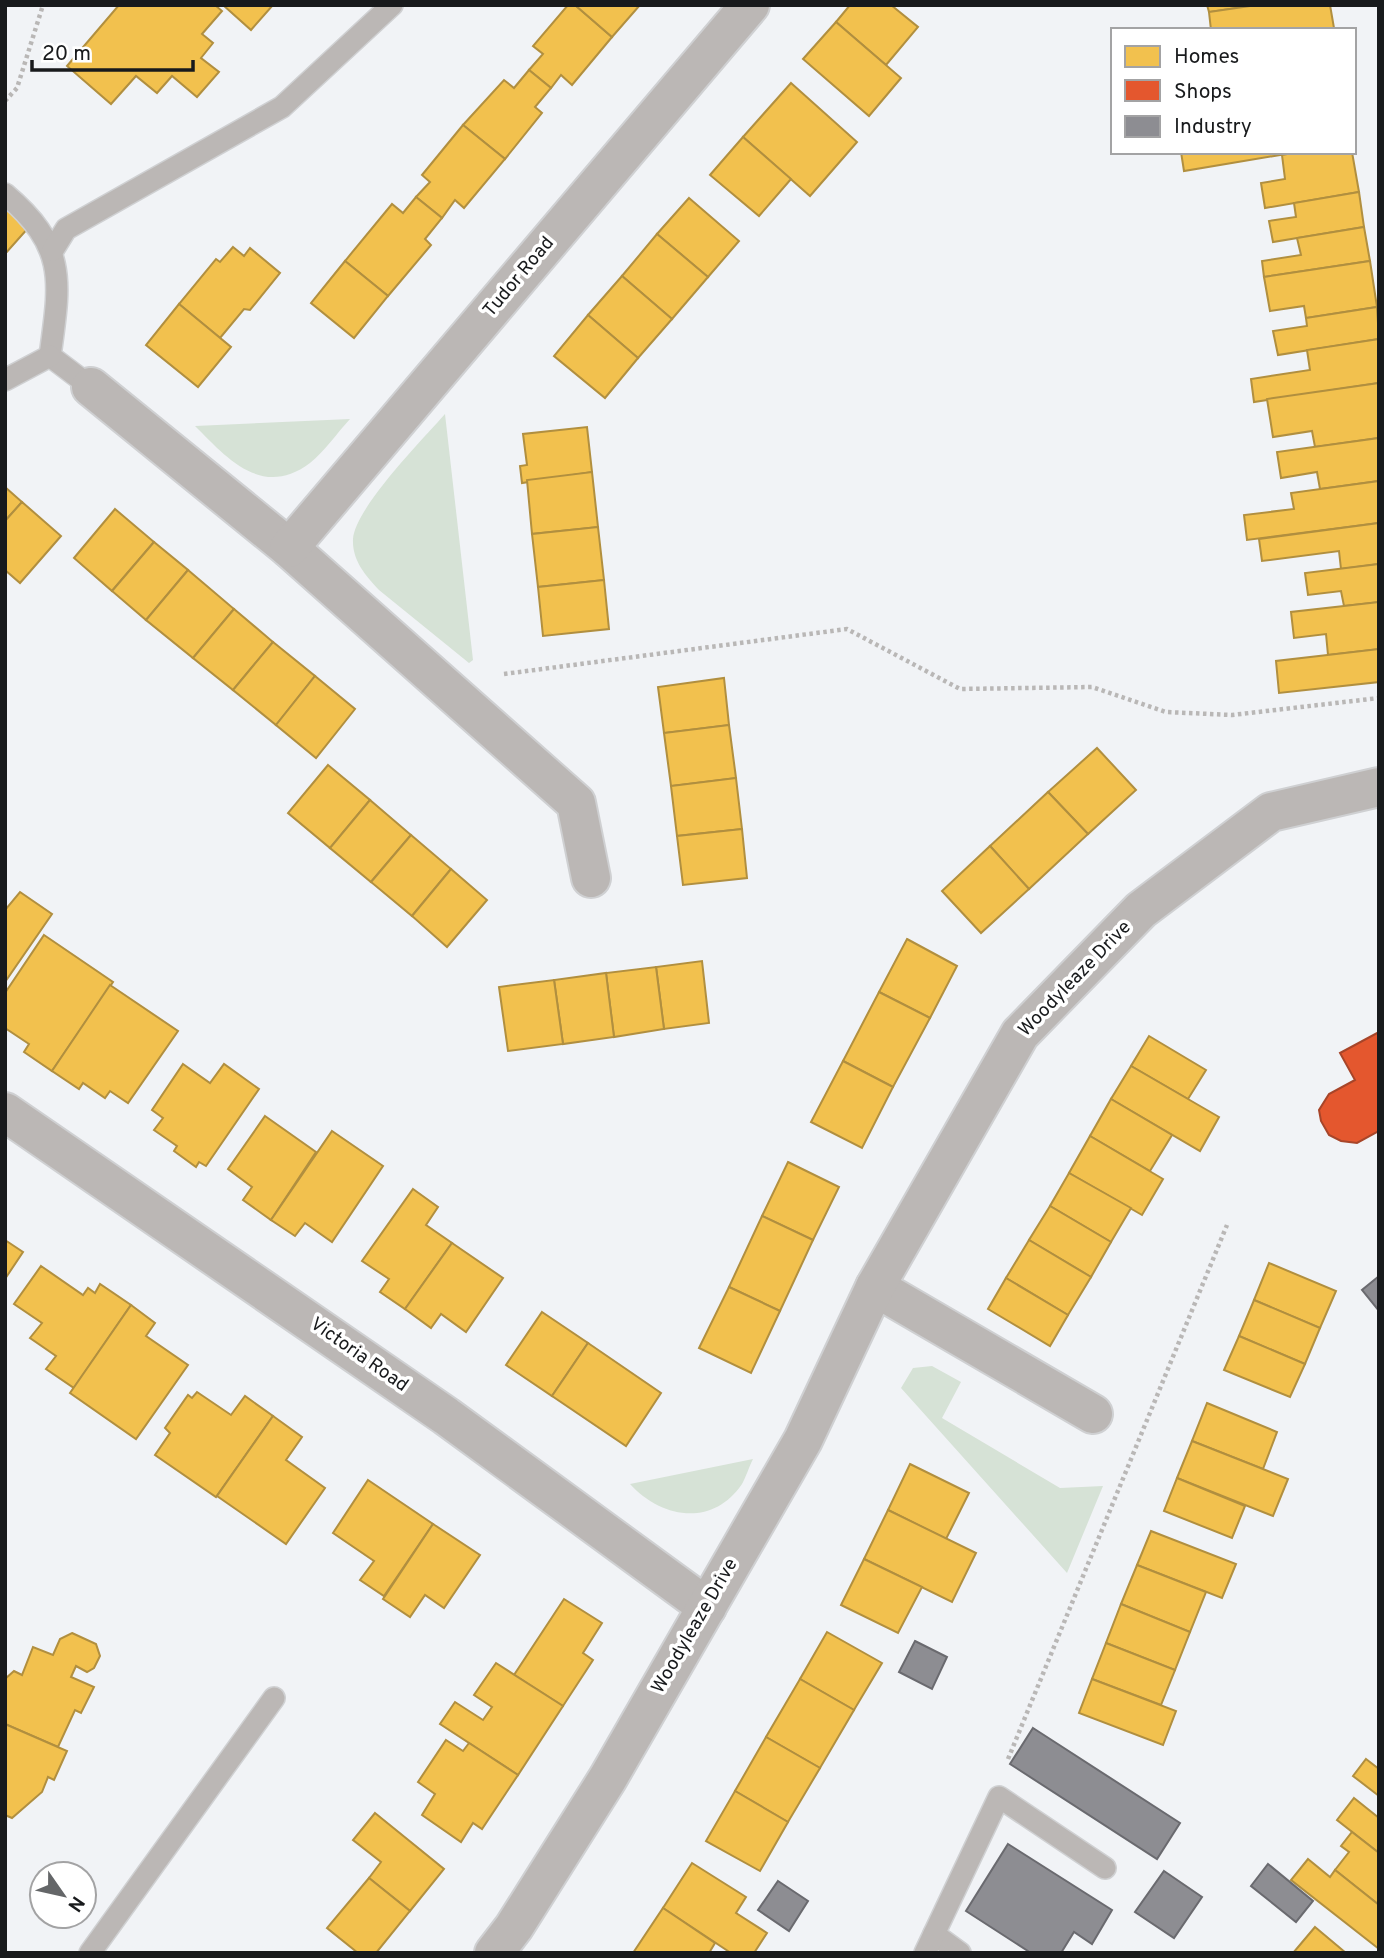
<svg xmlns="http://www.w3.org/2000/svg" width="1384" height="1958" font-family="Overpass,sans-serif">
<rect width="100%" height="100%" fill="#f1f3f6"/>
<g fill="#d6e2d6">
<path d="M 445,414 L 473,660 L 469,663 L 379,590 C 365,575 352,560 353,539 C 355,508 423,439 445,414 Z"/>
<path d="M 350,419 C 337,433 325,451 310,463 C 262,499 227,458 195,426 Z"/>
<polygon points="932,1366 961,1382 942,1418 1060,1488 1103,1486 1067,1573 901,1388 913,1368"/>
<path d="M 753,1459 C 749,1467 746,1477 742,1484 C 712,1528 661,1518 630,1484 Z"/>
</g>
<g fill="#f2c14e" stroke="#b18f3f" stroke-width="2">
<polygon points="119,5 215,5 222,11 202,34 213,43 201,58 219,72 197,97 172,76 157,93 136,76 111,104 67,66"/>
<polygon points="223,5 273,5 251,30"/>
<polygon points="568,5 575,5 612,37 572,85 561,75 551,88 529,70 543,54 533,46"/>
<polygon points="575,5 640,5 612,37"/>
<polygon points="850,5 891,5 918,27 886,65 836,22"/>
<polygon points="1207,5 1257,5 1209,12"/>
<polygon points="1257,5 1330,5 1334,28 1211,30 1209,12"/>
<polygon points="836,22 901,78 869,116 803,59"/>
<polygon points="529,70 551,88 535,107 542,113 505,159 463,125 504,80 514,88"/>
<polygon points="791,83 857,142 810,196 743,137"/>
<polygon points="463,125 505,159 464,208 455,200 442,218 416,197 430,182 422,175"/>
<polygon points="743,137 791,179 759,216 710,175"/>
<polygon points="1181,152 1298,152 1184,171"/>
<polygon points="1298,152 1352,152 1359,192 1265,208 1261,183 1285,179 1282,155"/>
<polygon points="1359,192 1364,227 1273,242 1269,221 1296,217 1294,203"/>
<polygon points="416,197 442,218 425,239 431,245 388,296 345,261 392,204 403,213"/>
<polygon points="689,198 739,241 708,277 657,234"/>
<polygon points="5,206 29,227 5,254"/>
<polygon points="1364,227 1370,261 1264,277 1262,261 1301,255 1297,238"/>
<polygon points="657,234 708,277 672,319 622,276"/>
<polygon points="233,247 244,256 250,248 280,273 250,310 244,309 220,338 179,304 216,259 220,262"/>
<polygon points="345,261 388,296 354,338 311,303"/>
<polygon points="1370,261 1377,307 1306,318 1304,306 1270,311 1264,277"/>
<polygon points="622,276 672,319 638,358 588,315"/>
<polygon points="179,304 231,347 198,387 146,345"/>
<polygon points="1377,307 1379,339 1278,355 1273,331 1307,326 1306,318"/>
<polygon points="588,315 638,358 605,398 554,356"/>
<polygon points="1379,339 1379,383 1254,402 1251,379 1310,370 1307,350"/>
<polygon points="1379,383 1379,438 1315,447 1312,431 1273,437 1267,399"/>
<polygon points="587,427 592,472 522,483 520,466 527,465 523,434"/>
<polygon points="1379,438 1379,481 1320,489 1317,472 1281,478 1277,452"/>
<polygon points="592,472 598,527 532,534 527,480"/>
<polygon points="1379,481 1379,523 1247,540 1244,515 1294,509 1291,493"/>
<polygon points="5,487 22,502 5,521"/>
<polygon points="22,502 61,536 20,583 5,570 5,521"/>
<polygon points="115,509 154,542 112,591 74,558"/>
<polygon points="1379,523 1379,564 1341,569 1339,551 1262,561 1259,539"/>
<polygon points="598,527 604,580 538,587 532,534"/>
<polygon points="154,542 188,570 146,620 112,591"/>
<polygon points="1379,564 1379,602 1344,606 1341,591 1308,595 1305,573"/>
<polygon points="188,570 234,609 193,658 146,620"/>
<polygon points="604,580 609,629 543,636 538,587"/>
<polygon points="1379,602 1379,649 1328,655 1326,634 1294,638 1291,612"/>
<polygon points="234,609 273,642 233,690 193,658"/>
<polygon points="273,642 315,676 276,725 233,690"/>
<polygon points="1379,649 1379,682 1279,693 1276,661"/>
<polygon points="315,676 355,709 316,758 276,725"/>
<polygon points="724,678 729,725 664,733 658,687"/>
<polygon points="729,725 736,778 671,786 664,733"/>
<polygon points="1097,748 1136,790 1088,834 1048,792"/>
<polygon points="328,765 370,800 330,848 288,813"/>
<polygon points="736,778 742,829 677,836 671,786"/>
<polygon points="1048,792 1088,834 1029,889 990,846"/>
<polygon points="370,800 411,835 371,882 330,848"/>
<polygon points="742,829 747,878 683,885 677,836"/>
<polygon points="411,835 451,869 412,916 371,882"/>
<polygon points="990,846 1029,889 981,933 942,891"/>
<polygon points="451,869 487,900 447,947 412,916"/>
<polygon points="20,892 52,914 5,982 5,910"/>
<polygon points="44,935 113,982 52,1071 24,1052 29,1044 5,1028 5,993"/>
<polygon points="907,939 957,966 930,1018 879,992"/>
<polygon points="702,961 709,1023 664,1029 656,967"/>
<polygon points="656,967 664,1029 614,1037 606,973"/>
<polygon points="606,973 614,1037 563,1044 554,980"/>
<polygon points="554,980 563,1044 508,1051 499,987"/>
<polygon points="110,985 178,1031 128,1103 110,1091 105,1098 83,1083 79,1089 52,1071"/>
<polygon points="879,992 930,1018 893,1087 843,1061"/>
<polygon points="1149,1036 1206,1070 1188,1099 1131,1066"/>
<polygon points="843,1061 893,1087 862,1148 811,1122"/>
<polygon points="183,1064 210,1083 224,1064 259,1089 206,1166 199,1162 196,1167 174,1151 177,1146 154,1130 163,1118 152,1110"/>
<polygon points="1131,1066 1219,1117 1200,1151 1111,1099"/>
<polygon points="1111,1099 1172,1135 1150,1171 1090,1136"/>
<polygon points="265,1116 316,1152 271,1220 243,1200 252,1187 228,1169"/>
<polygon points="332,1131 383,1166 332,1242 305,1223 295,1236 271,1220"/>
<polygon points="1090,1136 1163,1179 1142,1215 1069,1173"/>
<polygon points="788,1162 839,1187 813,1240 762,1216"/>
<polygon points="1069,1173 1131,1208 1111,1242 1050,1206"/>
<polygon points="413,1189 438,1207 426,1225 452,1243 405,1309 380,1292 389,1279 362,1261"/>
<polygon points="1050,1206 1111,1242 1091,1277 1029,1240"/>
<polygon points="762,1216 813,1240 780,1311 729,1287"/>
<polygon points="5,1240 23,1252 5,1279"/>
<polygon points="1029,1240 1091,1277 1068,1315 1006,1278"/>
<polygon points="452,1243 503,1278 466,1332 441,1314 431,1328 405,1309"/>
<polygon points="1269,1263 1336,1291 1320,1328 1254,1300"/>
<polygon points="41,1266 83,1295 88,1288 95,1293 100,1284 131,1305 74,1388 46,1369 56,1356 30,1338 42,1323 14,1304"/>
<polygon points="1006,1278 1068,1315 1050,1346 988,1309"/>
<polygon points="729,1287 780,1311 751,1373 699,1348"/>
<polygon points="1254,1300 1320,1328 1305,1364 1239,1336"/>
<polygon points="131,1305 155,1323 146,1336 188,1365 136,1439 70,1393"/>
<polygon points="542,1312 588,1343 552,1396 506,1365"/>
<polygon points="1239,1336 1305,1364 1290,1397 1224,1370"/>
<polygon points="588,1343 661,1393 626,1446 552,1396"/>
<polygon points="197,1392 231,1415 245,1396 273,1416 216,1497 155,1455 170,1433 165,1428 188,1395 192,1398"/>
<polygon points="1207,1403 1277,1432 1263,1469 1192,1441"/>
<polygon points="273,1416 302,1437 286,1460 325,1488 286,1544 217,1496"/>
<polygon points="1192,1441 1288,1479 1273,1516 1177,1478"/>
<polygon points="910,1464 969,1493 946,1539 888,1510"/>
<polygon points="1177,1478 1245,1506 1232,1538 1164,1511"/>
<polygon points="368,1480 433,1524 384,1596 360,1580 374,1561 333,1533"/>
<polygon points="888,1510 976,1553 952,1602 864,1559"/>
<polygon points="433,1524 480,1555 444,1608 425,1595 410,1617 383,1599"/>
<polygon points="1151,1531 1236,1564 1222,1598 1137,1565"/>
<polygon points="864,1559 922,1587 898,1633 841,1605"/>
<polygon points="1137,1565 1206,1592 1190,1632 1121,1604"/>
<polygon points="564,1599 602,1623 583,1653 593,1660 563,1706 514,1675"/>
<polygon points="1121,1604 1190,1632 1175,1670 1106,1643"/>
<polygon points="827,1632 882,1663 854,1710 800,1679"/>
<polygon points="72,1633 96,1644 100,1656 94,1668 87,1672 76,1666 71,1677 94,1687 81,1713 75,1710 58,1747 5,1724 5,1679 14,1671 22,1675 33,1647 53,1655 60,1639"/>
<polygon points="1106,1643 1175,1670 1161,1705 1092,1679"/>
<polygon points="496,1663 563,1706 518,1775 440,1724 455,1702 483,1720 492,1707 474,1695"/>
<polygon points="800,1679 854,1710 820,1768 766,1737"/>
<polygon points="1092,1679 1176,1711 1163,1745 1079,1713"/>
<polygon points="5,1724 67,1751 54,1780 48,1777 42,1792 12,1818 5,1815"/>
<polygon points="766,1737 820,1768 788,1822 735,1791"/>
<polygon points="446,1740 463,1751 469,1743 518,1775 482,1829 473,1823 461,1842 422,1815 435,1794 418,1782"/>
<polygon points="1366,1759 1379,1769 1379,1796 1353,1776"/>
<polygon points="735,1791 788,1822 760,1871 706,1841"/>
<polygon points="1354,1798 1379,1818 1379,1853 1337,1820"/>
<polygon points="375,1813 444,1869 410,1911 369,1878 381,1862 353,1840"/>
<polygon points="1352,1832 1379,1853 1379,1905 1335,1870 1349,1852 1341,1846"/>
<polygon points="1308,1859 1330,1877 1335,1870 1379,1905 1379,1949 1291,1880"/>
<polygon points="692,1863 746,1897 736,1913 767,1933 754,1953 731,1953 663,1908"/>
<polygon points="369,1878 410,1911 376,1953 358,1953 327,1928"/>
<polygon points="663,1908 715,1943 709,1953 633,1953"/>
<polygon points="1315,1927 1346,1953 1293,1953"/>
</g>
<polygon fill="#e4572e" stroke="#a74529" stroke-width="2" points="1379,1032 1379,1131 1357,1143 1341,1141 1329,1135 1321,1121 1319,1110 1329,1094 1355,1080 1340,1053"/>
<g fill="#8d8d92" stroke="#6a6a6f" stroke-width="2">
<polygon points="1379,1276 1379,1311 1362,1290"/>
<polygon points="915,1641 947,1657 932,1689 899,1672"/>
<polygon points="1033,1728 1180,1823 1157,1859 1010,1764"/>
<polygon points="1008,1844 1112,1910 1092,1944 1074,1932 1061,1953 1031,1953 966,1911"/>
<polygon points="1268,1864 1313,1901 1296,1922 1251,1886"/>
<polygon points="1164,1871 1202,1897 1174,1938 1135,1912"/>
<polygon points="778,1881 808,1901 789,1931 758,1910"/>
</g>
<g fill="none" stroke-linecap="round" stroke-linejoin="round">
<g stroke="#cfd0d2" stroke-width="24">
<g id="lane">
<path d="M 5,194 C 68,247 60,282 50,356 L 91,387"/>
<polyline points="53,250 66,229 282,107 392,5"/>
<polyline points="5,380 50,356"/>
<polyline points="934,1934 960,1953"/>
<polyline points="90,1953 274,1698"/>
<polyline points="925,1953 999,1797 1105,1868"/>
</g>
</g>
<g stroke="#cfd0d2" stroke-width="42">
<g id="street">
<polyline points="91,387 289,548 576,803 591,878"/>
<polyline points="289,548 750,5"/>
<polyline points="5,1112 446,1416 707,1607"/>
<polyline points="875,1287 1093,1414"/>
<polyline points="494,1953 514,1927 608,1778 803,1440 875,1287 1020,1034 1141,910 1271,812 1379,787"/>
</g>
</g>
<g stroke="#b9b7b6" stroke-width="4.5" stroke-dasharray="3.5 3.5" stroke-linecap="butt">
<polyline points="5,101 17,88 43,5"/>
<polyline points="504,674 847,629 960,689 1092,687 1166,712 1232,715 1379,698"/>
<polyline points="1008,1759 1227,1225"/>
</g>
<use href="#lane" stroke="#bbb7b5" stroke-width="21"/>
<use href="#street" stroke="#bbb7b5" stroke-width="38"/>
</g>
<g text-anchor="middle" dominant-baseline="central" stroke-width="7" stroke-linejoin="round" paint-order="stroke">
<g font-size="19" fill="#181a1c" stroke="#fff">
<text transform="translate(519 277) rotate(-50)">Tudor Road</text>
<text transform="translate(1075 979) rotate(-46)">Woodyleaze Drive</text>
<text transform="translate(359 1355) rotate(35)">Victoria Road</text>
<text transform="translate(695 1626) rotate(-60)">Woodyleaze Drive</text>
</g>
</g>
<rect width="1384" height="1958" fill="none" stroke="#181a1c" stroke-width="14"/>
<rect x="1111" y="28" width="245" height="126" fill="#ffffff" stroke="#a3a3a4" stroke-width="2"/>
<rect x="1125" y="46" width="35" height="21" fill="#f2c14e" stroke="#a3a3a4" stroke-width="2"/>
<text x="1174" y="63" font-size="21" fill="#181a1c">Homes</text>
<rect x="1125" y="80" width="35" height="21" fill="#e4572e" stroke="#a3a3a4" stroke-width="2"/>
<text x="1174" y="98" font-size="21" fill="#181a1c">Shops</text>
<rect x="1125" y="116" width="35" height="21" fill="#8d8d92" stroke="#a3a3a4" stroke-width="2"/>
<text x="1174" y="133" font-size="21" fill="#181a1c">Industry</text>
<g transform="translate(63 1895) rotate(124)"><circle r="33" fill="#ffffff" stroke="#a3a3a4" stroke-width="2"/>
<path d="M0-5L12 26L0 18L-12 26Z" fill="#646668"/>
<text y="-10" font-size="19" font-weight="bold" text-anchor="middle" fill="#181a1c">N</text>
</g>
<path d="M32 60v10h161v-10" fill="none" stroke="#181a1c" stroke-width="3.5"/>
<text x="42" y="60" font-size="21" fill="#181a1c" stroke="#ffffff" stroke-width="5" paint-order="stroke">20 m</text>
</svg>
